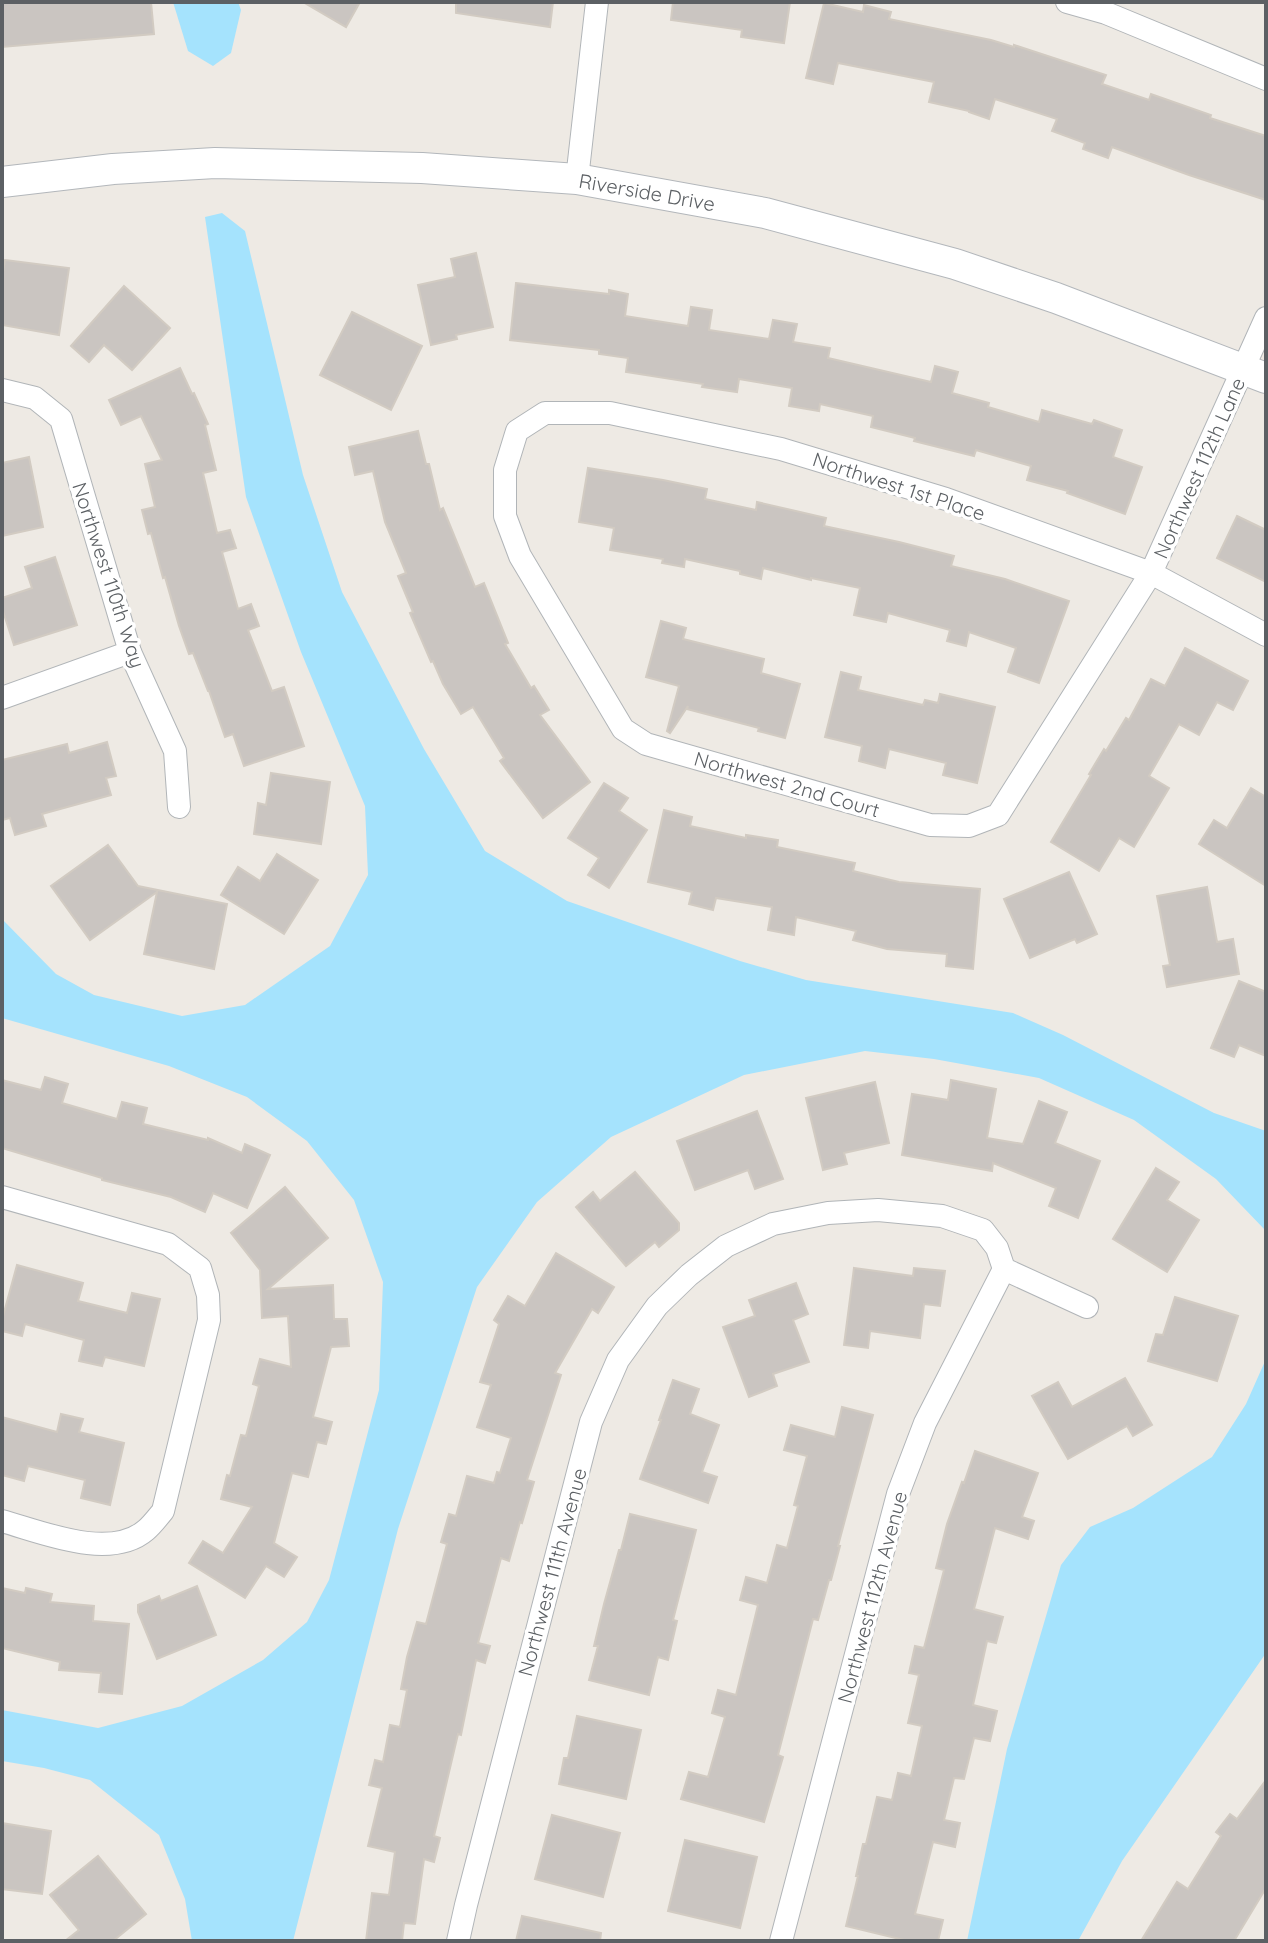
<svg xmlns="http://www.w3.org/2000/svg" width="1268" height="1943" font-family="Quicksand,sans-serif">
<rect width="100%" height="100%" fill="#eeeae4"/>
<g fill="#a5e3fd">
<polygon points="173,2 238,2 241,10 231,53 213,66 188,51"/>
<polygon points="222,213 245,231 303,475 342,592 424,749 485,851 567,901 740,961 806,980 1013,1013 1063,1035 1214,1113 1266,1131 1266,1231 1216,1179 1134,1120 1039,1078 934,1059 865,1051 744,1075 611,1137 537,1202 477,1287 398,1529 293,1941 192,1941 185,1899 159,1835 90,1780 44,1768 2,1761 2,1710 98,1728 182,1706 263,1660 307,1622 329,1580 379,1390 383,1282 354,1200 307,1141 247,1097 169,1066 2,1018 2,919 56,974 94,995 182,1016 245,1005 330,946 368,875 365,806 301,652 246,497 205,217"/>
<polygon points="1266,1359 1266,1653 1122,1861 1078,1941 967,1941 1007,1749 1061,1565 1090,1527 1133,1508 1212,1457 1246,1404"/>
</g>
<g fill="#cac5c1" stroke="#d2cbc2" stroke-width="2">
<polygon points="2,2 151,2 154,34 2,47"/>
<polygon points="303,2 360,2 346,27"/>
<polygon points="456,2 553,2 550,27 456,13"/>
<polygon points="673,2 790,2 784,43 741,37 742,30 671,20"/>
<polygon points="824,3 863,12 864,5 891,12 889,19 991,40 1014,47 1014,45 1106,75 1102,84 1149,100 1151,94 1211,115 1210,118 1266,136 1266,200 1189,175 1112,147 1108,158 1083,149 1085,143 1052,131 1057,119 995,99 989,119 969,112 969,111 929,102 934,82 838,63 833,84 806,78"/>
<polygon points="476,253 493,327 456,335 457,339 431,345 418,285 455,277 451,259"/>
<polygon points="5,260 69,268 59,335 2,325 2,278"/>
<polygon points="516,283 609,294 609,290 628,294 625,316 688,326 691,307 712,310 709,330 769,339 773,320 797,324 793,342 830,348 828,358 931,382 935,366 958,372 952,393 989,403 988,407 1039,422 1042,410 1092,424 1094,420 1122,430 1113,457 1142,467 1125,514 1067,493 1068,491 1027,480 1031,466 976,450 974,456 914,441 915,438 871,427 873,416 820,404 819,411 789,406 792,388 739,379 737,392 702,387 703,384 626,372 628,358 599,354 599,350 510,340"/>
<polygon points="124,286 170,328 132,370 104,345 89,362 71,346"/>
<polygon points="352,312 422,346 391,410 320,375"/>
<polygon points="180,368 192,394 194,393 208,424 205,425 216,470 203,473 217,533 230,530 236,548 222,552 238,609 251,604 259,626 248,630 272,691 284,687 304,746 244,766 233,734 225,737 209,691 208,691 193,653 189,654 179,626 165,577 163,578 151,533 148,534 142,510 155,507 145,464 162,460 141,416 121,425 109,400"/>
<polygon points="418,431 426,464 429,464 440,510 443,508 475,587 484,583 508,643 505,644 531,688 534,686 549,710 540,715 590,782 543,818 500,761 504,758 473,707 461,714 443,684 433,661 431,662 410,613 413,612 398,576 406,573 385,522 373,471 355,475 349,447"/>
<polygon points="29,457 43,527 2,536 2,463"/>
<polygon points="588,468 663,480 707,489 705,499 756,510 757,502 826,518 824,526 899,542 954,556 951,566 1005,579 1069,601 1039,683 1008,672 1016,648 969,632 966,646 947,641 950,630 888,613 886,622 854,615 860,588 811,578 811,580 763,568 761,579 740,574 740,571 685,559 684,567 662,563 663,559 610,550 614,528 579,522"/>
<polygon points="1237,516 1266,530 1266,582 1217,558"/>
<polygon points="55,557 77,625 14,645 2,608 2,598 32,588 25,567"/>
<polygon points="661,621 686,628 683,639 764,659 761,673 800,684 785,738 758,731 759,728 687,709 688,706 670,733 667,731 679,686 646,677"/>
<polygon points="1185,648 1248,681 1233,710 1217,702 1199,735 1179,724 1149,776 1169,788 1134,847 1119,838 1099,871 1051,842 1091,775 1089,774 1104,749 1106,751 1126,718 1129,720 1151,679 1165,686"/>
<polygon points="841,672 861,677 858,690 923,705 925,700 938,703 940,694 995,707 977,783 943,775 946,763 889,749 885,768 859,761 862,746 825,737"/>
<polygon points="107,742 116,776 106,778 111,795 42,814 46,826 15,835 10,818 2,820 2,760 67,744 69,753"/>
<polygon points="271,773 330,782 321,844 254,834 258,803 266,805"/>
<polygon points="604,783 628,798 619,811 647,830 609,888 588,875 599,858 568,838"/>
<polygon points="1251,788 1266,797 1266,886 1199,844 1214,820 1227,828"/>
<polygon points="664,810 692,817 690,826 746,838 746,835 778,840 777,847 855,863 853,871 899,882 980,889 973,969 946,966 947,954 887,949 853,940 856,931 796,917 794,935 768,930 772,907 716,898 713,910 689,904 692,892 648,882"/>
<polygon points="108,845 138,886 227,904 214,969 144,954 157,892 90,940 51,886"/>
<polygon points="277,854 318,880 284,934 221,895 238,867 260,881"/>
<polygon points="1069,872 1097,934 1077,943 1075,939 1030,958 1004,899"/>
<polygon points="1207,887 1217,942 1233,939 1239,974 1167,987 1163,966 1170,965 1157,896"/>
<polygon points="1239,981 1266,992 1266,1056 1239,1045 1234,1057 1211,1048"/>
<polygon points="45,1077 68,1084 62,1103 117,1119 122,1102 147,1108 143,1124 208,1140 208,1138 242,1153 245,1144 270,1155 247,1208 213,1193 205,1212 171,1197 102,1180 102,1178 2,1148 2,1080 41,1090"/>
<polygon points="951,1080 996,1089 987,1138 1023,1144 1039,1101 1067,1112 1055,1143 1100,1161 1078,1218 1049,1206 1056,1188 993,1163 992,1171 902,1155 912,1094 948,1100"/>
<polygon points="875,1082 889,1143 844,1153 847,1164 823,1170 806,1098"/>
<polygon points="757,1111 783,1179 755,1189 748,1170 695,1190 677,1141"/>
<polygon points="1156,1168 1179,1182 1167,1200 1199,1220 1167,1272 1113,1239"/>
<polygon points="635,1172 679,1223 679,1230 659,1247 655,1242 626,1266 576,1207 593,1192 600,1201"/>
<polygon points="285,1187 328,1238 268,1289 333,1285 334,1319 347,1319 349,1346 331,1347 313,1417 332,1422 326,1444 317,1442 308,1477 292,1473 274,1543 297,1557 284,1577 266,1566 245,1598 189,1563 203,1541 223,1553 252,1507 221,1499 227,1475 230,1476 241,1435 246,1436 259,1386 253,1384 260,1359 291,1367 288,1316 262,1318 260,1270 231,1233"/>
<polygon points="556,1253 614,1287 598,1313 592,1309 555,1373 561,1375 527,1480 534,1482 522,1523 520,1522 509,1561 501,1558 478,1643 490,1646 485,1663 476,1660 461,1735 458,1734 434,1836 440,1838 434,1862 424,1859 415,1924 404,1923 402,1941 366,1941 372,1893 389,1895 395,1852 368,1846 382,1788 369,1785 375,1760 383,1762 390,1725 400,1727 407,1690 401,1689 407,1657 417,1622 426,1624 447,1544 441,1542 449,1514 456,1516 467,1476 494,1483 497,1472 500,1473 511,1438 477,1427 491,1385 480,1382 499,1324 494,1320 508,1296 525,1306"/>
<polygon points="17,1265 83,1283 78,1301 127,1313 132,1293 160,1299 144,1366 105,1357 102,1366 79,1361 84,1340 25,1324 22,1336 2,1331 2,1320"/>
<polygon points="854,1268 913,1276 914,1268 945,1271 940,1306 924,1304 920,1338 870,1331 868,1348 844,1345"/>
<polygon points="796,1283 808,1314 793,1320 809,1362 773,1374 777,1386 749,1397 723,1327 755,1316 749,1300"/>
<polygon points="1175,1297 1238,1316 1217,1381 1148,1361 1156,1334 1163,1335"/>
<polygon points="1125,1378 1152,1425 1133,1436 1127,1426 1068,1459 1032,1396 1058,1382 1072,1407"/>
<polygon points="673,1380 699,1389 690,1414 719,1425 702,1472 717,1477 708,1503 640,1479 661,1420 659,1420"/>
<polygon points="842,1407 873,1415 838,1546 840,1546 831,1580 829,1580 818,1620 813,1619 778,1755 783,1757 764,1822 681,1799 689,1772 708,1777 725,1717 712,1713 718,1690 736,1695 758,1605 740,1600 746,1577 767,1583 777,1545 787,1548 798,1506 794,1505 807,1456 784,1450 791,1425 835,1437"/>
<polygon points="61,1414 83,1419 79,1432 124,1443 110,1505 81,1498 85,1480 28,1466 24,1481 2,1475 2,1417 57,1432"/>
<polygon points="975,1451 1038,1473 1022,1517 1034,1521 1028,1539 995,1528 974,1609 1003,1617 996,1643 987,1641 973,1705 997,1711 990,1741 974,1738 964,1779 954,1778 944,1820 960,1823 955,1847 933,1842 915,1914 943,1920 938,1941 908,1941 846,1926 858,1876 856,1876 863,1844 866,1844 877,1797 892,1800 898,1773 911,1776 922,1726 908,1723 919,1675 909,1673 915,1646 924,1648 944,1570 936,1568 947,1524 962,1482 964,1483"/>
<polygon points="630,1514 696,1530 673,1620 677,1621 668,1660 658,1657 649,1695 589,1680 598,1646 594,1646 604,1604 619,1550 621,1550"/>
<polygon points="197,1586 216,1635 157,1659 138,1612 138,1605 159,1596 161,1601"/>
<polygon points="2,1588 25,1593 26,1588 52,1594 50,1602 94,1606 93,1621 129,1624 122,1694 99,1692 101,1673 59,1670 60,1662 2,1648"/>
<polygon points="577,1716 641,1730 626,1799 559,1784 564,1758 568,1758"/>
<polygon points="1266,1780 1266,1888 1234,1941 1141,1941 1177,1882 1188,1889 1221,1836 1216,1832 1230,1814 1237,1819"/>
<polygon points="552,1815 620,1833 603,1897 535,1879"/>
<polygon points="2,1823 51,1831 42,1894 2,1889"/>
<polygon points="685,1840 757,1857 740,1928 668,1911"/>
<polygon points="98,1856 146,1914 113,1941 65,1941 79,1930 50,1895"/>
<polygon points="522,1916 601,1933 600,1941 516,1941"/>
</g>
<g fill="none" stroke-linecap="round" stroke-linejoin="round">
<g stroke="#b1b5b8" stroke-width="24">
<g id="street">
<polyline points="1067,2 1106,13 1266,79"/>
<polyline points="577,179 597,2"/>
<polyline points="1266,318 1151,573 998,815 969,826 930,825 646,744 623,729 520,556 505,516 505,470 517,431 545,413 610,413 781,449 946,499 1151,573 1266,635"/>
<polyline points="2,390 35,398 61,419 130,652 175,751 179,807"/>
<polyline points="2,698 130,652"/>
<path d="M 2,1197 L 168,1244 L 200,1268 L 208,1295 L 209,1320 L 163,1511 C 158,1517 152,1525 146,1530 C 110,1561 42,1532 2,1521"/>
<polyline points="458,1941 466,1905 591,1422 618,1360 657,1306 689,1275 726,1246 773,1224 828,1213 878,1210 942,1216 983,1230 997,1248 1004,1269 1087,1307"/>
<polyline points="781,1941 898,1494 925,1423 1004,1269"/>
</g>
</g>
<g stroke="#b3b7bb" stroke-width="32">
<polyline id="secondary" points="2,182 113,169 215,163 422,168 577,179 765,213 955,264 1056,298 1266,378"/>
</g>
<use href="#street" stroke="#fff" stroke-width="22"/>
<use href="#secondary" stroke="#fff" stroke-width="30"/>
</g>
<g text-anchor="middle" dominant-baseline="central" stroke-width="7" stroke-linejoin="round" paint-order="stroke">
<g font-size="20" fill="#5c6064" stroke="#fff">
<text transform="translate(647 192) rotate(10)">Riverside Drive</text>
<text transform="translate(1199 468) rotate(-66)">Northwest 112th Lane</text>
<text transform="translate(899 486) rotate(18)">Northwest 1st Place</text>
<text transform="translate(109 575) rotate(72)">Northwest 110th Way</text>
<text transform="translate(787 784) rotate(16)">Northwest 2nd Court</text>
<text transform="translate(552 1572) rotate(-75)">Northwest 111th Avenue</text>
<text transform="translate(872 1597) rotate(-75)">Northwest 112th Avenue</text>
</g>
</g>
<rect width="1268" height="1943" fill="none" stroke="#5c6064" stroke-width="8"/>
</svg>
